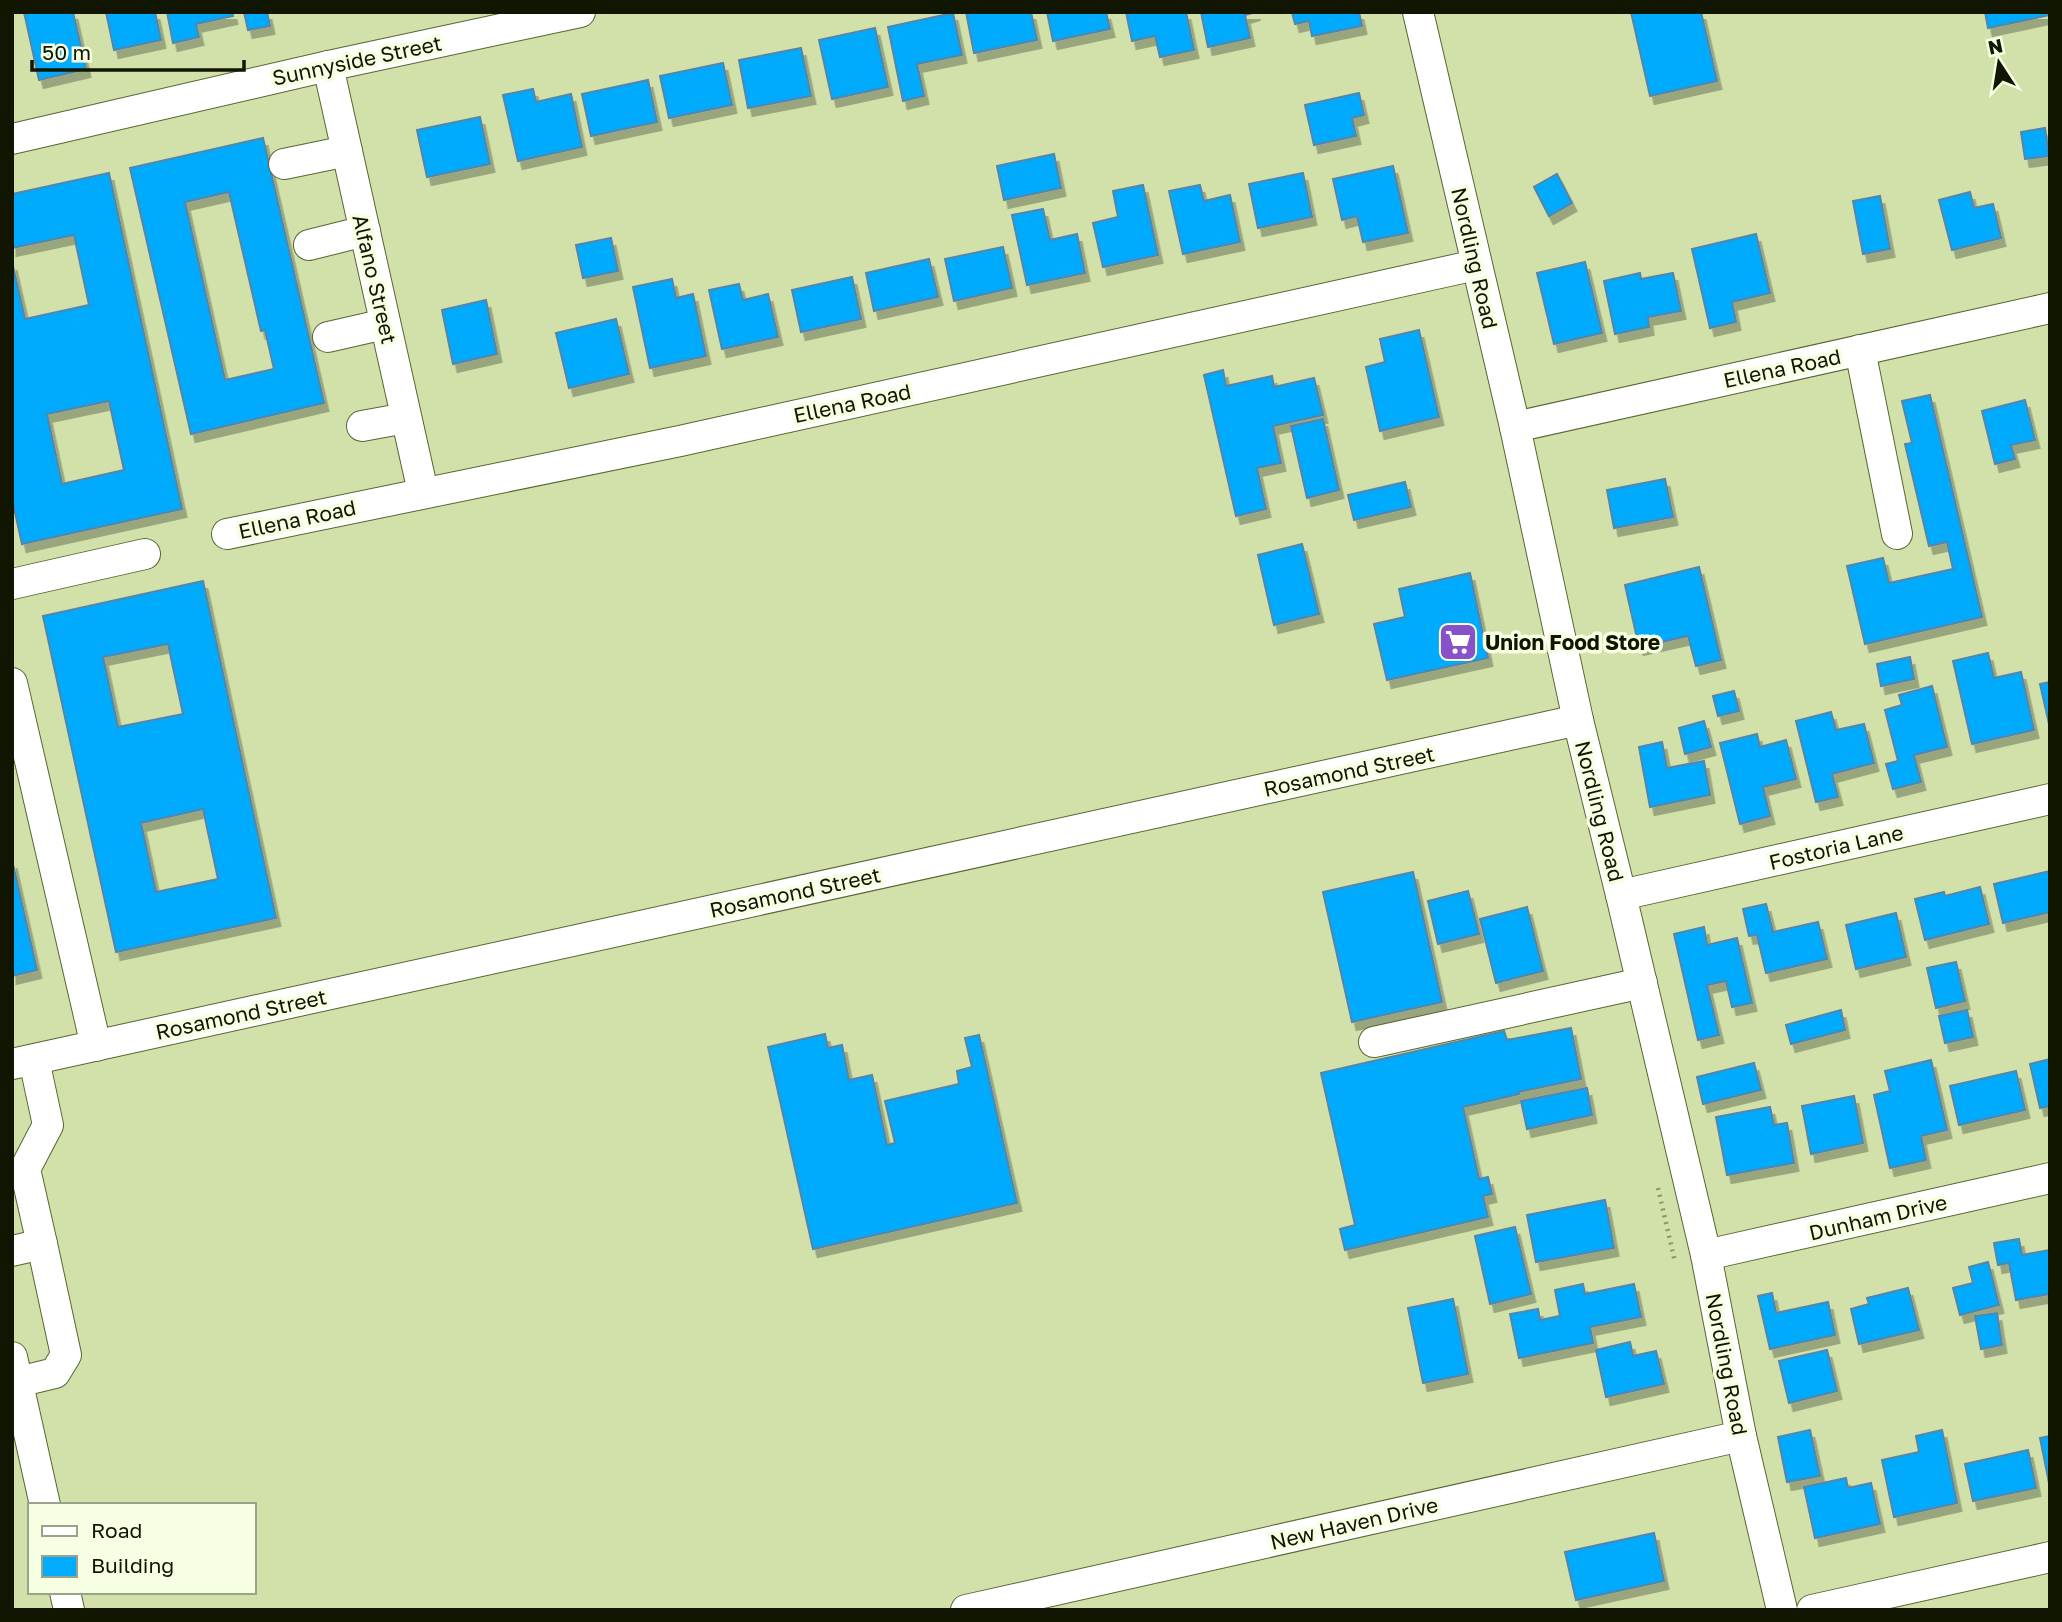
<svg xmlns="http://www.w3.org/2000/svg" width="2062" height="1622" font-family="'Golos Text',sans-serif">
<defs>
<filter id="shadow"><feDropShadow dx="4.5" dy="8" stdDeviation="0" flood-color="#0004"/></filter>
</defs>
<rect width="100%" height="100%" fill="#d1e1a9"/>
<g fill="#01abfd" stroke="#5485a9" stroke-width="2" fill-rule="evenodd" filter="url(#shadow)">
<polygon points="24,12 73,12 86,69 39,80"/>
<polygon points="106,12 155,12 161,40 114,50"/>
<polygon points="167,12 232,12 233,16 196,24 199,37 173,43"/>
<polygon points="244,12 267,12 270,26 248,30"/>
<polygon points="966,12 1031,12 1037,40 974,53"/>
<polygon points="1047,12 1106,12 1110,29 1053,41"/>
<polygon points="1126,12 1186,12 1194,50 1160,57 1155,36 1132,41"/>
<polygon points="1201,12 1256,12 1245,15 1250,38 1208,47"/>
<polygon points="1292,12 1359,12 1362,26 1312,36 1309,21 1295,24"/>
<polygon points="1631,12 1701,12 1717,81 1650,96"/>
<polygon points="1985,12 2050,12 2050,15 1988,28"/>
<polygon points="953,13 962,55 917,64 924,96 903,101 888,27"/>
<polygon points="875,28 888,87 832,99 819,40"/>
<polygon points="801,48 811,96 748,108 739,60"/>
<polygon points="723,63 732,105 669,118 660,76"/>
<polygon points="648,80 657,122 591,136 582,94"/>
<polygon points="533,89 536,102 571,94 582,147 518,161 503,95"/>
<polygon points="1359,93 1364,115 1352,118 1356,136 1314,145 1305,105"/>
<polygon points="480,117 490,164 427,177 417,130"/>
<polygon points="2045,128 2049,156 2025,159 2021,132"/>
<path d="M 263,138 L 324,403 L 191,434 L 130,168 ZM 229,192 L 261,331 L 265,330 L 274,369 L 225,380 L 185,202 Z"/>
<polygon points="1054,154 1061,188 1004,200 997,166"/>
<polygon points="1393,166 1408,233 1363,242 1357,216 1342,220 1333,179"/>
<path d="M 109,173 L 182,509 L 22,544 L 12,499 L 12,262 L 25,319 L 89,305 L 74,235 L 12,248 L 12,194 ZM 109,401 L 124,470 L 62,484 L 47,414 Z"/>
<polygon points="1303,173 1312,217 1258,228 1249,184"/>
<polygon points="1557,174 1572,203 1549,216 1534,187"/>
<polygon points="1143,185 1158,255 1103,267 1093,223 1118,217 1113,191"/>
<polygon points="1200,185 1204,201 1230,195 1240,242 1183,254 1169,191"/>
<polygon points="1970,192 1974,208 1993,204 2001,238 1952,250 1939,200"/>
<polygon points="1880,196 1890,249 1863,254 1853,201"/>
<polygon points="1043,209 1050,240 1077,234 1085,273 1027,285 1012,215"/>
<polygon points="1756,234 1770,293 1732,302 1736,322 1710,328 1692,249"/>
<polygon points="611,238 618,271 583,278 576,245"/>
<polygon points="1003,247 1012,288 954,301 945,259"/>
<polygon points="929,259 938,297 874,311 866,273"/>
<polygon points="1585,262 1602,333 1554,344 1537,273"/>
<polygon points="1640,273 1641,279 1673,273 1681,311 1648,317 1649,327 1615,334 1604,281"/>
<polygon points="852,277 861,319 801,332 792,290"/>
<polygon points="672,279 676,298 693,294 706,356 650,368 633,287"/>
<polygon points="739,284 743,300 768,294 778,337 722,349 709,290"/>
<polygon points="486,300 497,354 453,364 442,310"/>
<polygon points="616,319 629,374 569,388 556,333"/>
<polygon points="1419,330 1439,417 1380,431 1366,367 1385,362 1380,339"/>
<polygon points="1223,370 1226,386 1272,376 1274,387 1314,378 1323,415 1273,426 1281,463 1257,468 1266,509 1236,516 1204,375"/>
<polygon points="1930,395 1982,617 1865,644 1847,566 1883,558 1889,583 1953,569 1947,542 1929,546 1905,444 1912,443 1902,401"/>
<polygon points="2025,400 2035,440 2011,445 2015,459 1995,464 1982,411"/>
<polygon points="1323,419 1339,490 1307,498 1291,426"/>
<polygon points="1665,479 1673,517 1614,528 1607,490"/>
<polygon points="1405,482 1411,507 1354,520 1348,495"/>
<polygon points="1302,544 1319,614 1274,625 1258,555"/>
<polygon points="1699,567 1721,660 1696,666 1688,636 1639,647 1625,585"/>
<polygon points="1470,573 1488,658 1387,680 1374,624 1405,617 1399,589"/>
<path d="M 203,581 L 276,918 L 116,952 L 43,616 ZM 168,644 L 183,714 L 118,727 L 103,657 ZM 203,809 L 218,879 L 156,892 L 141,823 Z"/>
<polygon points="1988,653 1994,678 2021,672 2034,730 1972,744 1953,661"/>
<polygon points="1910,657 1914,679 1881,686 1877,664"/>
<polygon points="2050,682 2050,724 2049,724 2040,684"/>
<polygon points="1932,686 1947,747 1914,755 1921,782 1893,789 1886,764 1898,761 1885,710 1902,705 1899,695"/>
<polygon points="1734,691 1739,711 1718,716 1713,696"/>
<polygon points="1831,712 1836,730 1864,724 1874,763 1832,774 1838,797 1816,802 1796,721"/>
<polygon points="1704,721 1711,747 1685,754 1679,728"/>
<polygon points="1757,734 1760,747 1786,740 1796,779 1763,787 1770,816 1740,824 1720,743"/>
<polygon points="1662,742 1667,768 1704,761 1710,795 1650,807 1639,747"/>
<polygon points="12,860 37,970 12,976"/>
<polygon points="2050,871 2050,912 2003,923 1994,884"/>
<polygon points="1413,872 1442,1002 1352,1022 1323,892"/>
<polygon points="1980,887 1989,924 1925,940 1915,899 1944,892 1945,896"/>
<polygon points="1468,891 1479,934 1438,944 1428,901"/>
<polygon points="1766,904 1773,932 1818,922 1827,959 1766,973 1757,935 1749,936 1743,909"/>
<polygon points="1527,907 1543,971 1496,983 1480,919"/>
<polygon points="1896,913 1906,957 1856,969 1846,925"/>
<polygon points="1704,927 1707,945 1737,938 1752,1003 1732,1007 1726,981 1707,985 1719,1035 1698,1040 1674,934"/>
<polygon points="1956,962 1965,1001 1936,1008 1927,968"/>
<polygon points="1841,1010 1845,1030 1791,1044 1786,1025"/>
<polygon points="1967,1010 1973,1037 1945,1043 1939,1016"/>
<polygon points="1571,1028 1581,1079 1518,1092 1519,1094 1463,1107 1479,1179 1488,1177 1492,1194 1483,1196 1488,1217 1345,1250 1340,1229 1355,1225 1321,1073 1504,1031 1507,1040"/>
<polygon points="825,1034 828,1048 842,1045 849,1080 872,1075 887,1145 895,1143 885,1101 959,1084 957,1071 972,1067 965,1038 979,1035 1017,1203 813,1249 768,1047"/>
<polygon points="2050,1059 2050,1106 2040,1108 2030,1064"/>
<polygon points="1931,1060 1947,1130 1921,1136 1926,1160 1890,1168 1874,1095 1890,1091 1885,1071"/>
<polygon points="1754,1063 1761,1090 1703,1104 1697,1077"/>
<polygon points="2016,1071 2025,1110 1959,1125 1950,1086"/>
<polygon points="1587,1088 1592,1115 1527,1129 1521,1101"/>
<polygon points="1854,1096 1863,1143 1811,1154 1802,1106"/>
<polygon points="1770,1107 1774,1125 1787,1123 1794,1163 1727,1175 1716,1117"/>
<polygon points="1605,1200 1614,1248 1536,1262 1527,1215"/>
<polygon points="1515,1227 1531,1294 1490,1304 1475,1236"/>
<polygon points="2019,1239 2022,1255 2050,1250 2050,1294 2016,1300 2009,1263 1998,1265 1994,1243"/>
<polygon points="1988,1262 1999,1305 1960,1315 1953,1288 1973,1283 1969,1267"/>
<polygon points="1583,1284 1585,1294 1634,1284 1641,1317 1590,1327 1593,1343 1519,1358 1510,1314 1538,1309 1540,1320 1560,1316 1555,1290"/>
<polygon points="1908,1288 1919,1330 1859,1344 1851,1309 1869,1304 1867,1298"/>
<polygon points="1772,1293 1776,1313 1828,1302 1835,1335 1770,1349 1758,1296"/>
<polygon points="1453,1299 1468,1374 1423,1383 1408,1308"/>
<polygon points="1997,1313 2002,1345 1981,1349 1975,1316"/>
<polygon points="1630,1342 1633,1356 1656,1351 1664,1384 1606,1397 1596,1350"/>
<polygon points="1827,1350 1837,1391 1789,1403 1779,1361"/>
<polygon points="1810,1430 1820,1476 1787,1482 1778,1437"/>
<polygon points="1942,1430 1957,1503 1894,1517 1882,1460 1919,1452 1916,1436"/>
<polygon points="2050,1436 2050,1483 2049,1483 2040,1438"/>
<polygon points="2028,1450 2036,1488 1973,1501 1965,1464"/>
<polygon points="1846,1478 1848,1488 1871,1483 1880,1524 1815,1538 1804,1487"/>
<polygon points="1654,1533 1664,1581 1576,1600 1565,1552"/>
</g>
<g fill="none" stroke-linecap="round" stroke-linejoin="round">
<g stroke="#586532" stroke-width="32">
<g id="minor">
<polyline points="1418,12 1515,427 1578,720 1621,895 1706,1255 1741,1436 1782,1610"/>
<polyline points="328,66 423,492"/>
<polyline points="12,139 328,66 580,12"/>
<polyline points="284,164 347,151"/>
<polyline points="309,245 365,231"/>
<polyline points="328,337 385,324"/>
<polyline points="1860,350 1897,534"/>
<polyline points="362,426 406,418"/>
<polyline points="1515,427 2050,308"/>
<polyline points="227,534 680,441 1476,265"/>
<polyline points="12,584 145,554"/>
<polyline points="12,683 96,1046"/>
<polyline points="1621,895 2050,799"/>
<polyline points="1374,1042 1642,983"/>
<polyline points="34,1060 48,1125 25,1169 42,1244"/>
<polyline points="12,1064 1578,720"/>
<polyline points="12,1251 42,1244 66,1355 55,1373 18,1382"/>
<polyline points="1706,1255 2050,1178"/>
<polyline points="12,1357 45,1505"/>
<polyline points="65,1592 69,1610"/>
<polyline points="966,1610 1741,1436"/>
<polyline points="1812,1610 2050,1557"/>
</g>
</g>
<polyline stroke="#8b976c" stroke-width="4.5" stroke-dasharray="2 5" stroke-linecap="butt" points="1658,1188 1675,1262"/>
<use href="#minor" stroke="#fff" stroke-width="30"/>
</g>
<defs>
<g id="supermarket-square" transform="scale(2.0125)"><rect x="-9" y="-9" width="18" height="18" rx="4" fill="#8651c9" stroke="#f6ffe2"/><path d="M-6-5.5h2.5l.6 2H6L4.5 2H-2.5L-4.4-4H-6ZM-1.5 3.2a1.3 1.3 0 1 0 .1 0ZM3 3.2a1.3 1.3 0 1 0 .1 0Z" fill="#fff"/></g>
</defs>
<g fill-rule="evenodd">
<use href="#supermarket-square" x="1458" y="642"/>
</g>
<g text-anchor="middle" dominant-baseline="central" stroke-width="7" stroke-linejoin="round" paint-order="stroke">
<g font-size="21" fill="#111603" stroke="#f6ffe2">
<text transform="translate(357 60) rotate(-12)">Sunnyside Street</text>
<text transform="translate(1475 258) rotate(77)">Nordling Road</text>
<text transform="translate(375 279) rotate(77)">Alfano Street</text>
<text transform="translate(1782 368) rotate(-12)">Ellena Road</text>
<text transform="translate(852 403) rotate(-12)">Ellena Road</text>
<text transform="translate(297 519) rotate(-12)">Ellena Road</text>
<text transform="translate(1349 771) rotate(-12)">Rosamond Street</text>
<text transform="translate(1600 811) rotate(76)">Nordling Road</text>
<text transform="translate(1836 847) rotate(-13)">Fostoria Lane</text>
<text transform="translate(795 892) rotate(-12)">Rosamond Street</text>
<text transform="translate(241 1014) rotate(-12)">Rosamond Street</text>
<text transform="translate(1878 1217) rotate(-13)">Dunham Drive</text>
<text transform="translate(1727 1364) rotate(79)">Nordling Road</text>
<text transform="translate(1354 1523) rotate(-13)">New Haven Drive</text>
</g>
<g font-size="21" font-weight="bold" fill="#111603" stroke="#f6ffe2" text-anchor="start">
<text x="1485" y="642">Union Food Store</text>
</g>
</g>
<rect width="2062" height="1622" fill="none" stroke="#111603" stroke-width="28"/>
<rect x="28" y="1503" width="228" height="91" fill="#f6ffe2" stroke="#9aa289" stroke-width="2"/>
<rect x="42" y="1526" width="35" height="10" fill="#ffffff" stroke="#9aa289" stroke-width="2"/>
<text x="91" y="1538" font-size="21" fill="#111603">Road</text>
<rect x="42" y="1556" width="35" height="21" fill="#01abfd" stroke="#9aa289" stroke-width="2"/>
<text x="91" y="1573" font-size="21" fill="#111603">Building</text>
<g transform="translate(1999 63) rotate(348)" stroke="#f6ffe2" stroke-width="5" paint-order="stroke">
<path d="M0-5L12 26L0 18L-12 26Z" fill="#111603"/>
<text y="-10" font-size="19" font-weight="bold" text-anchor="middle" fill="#111603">N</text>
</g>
<path d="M32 60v10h212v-10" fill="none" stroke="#111603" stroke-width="3.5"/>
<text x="42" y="60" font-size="21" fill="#111603" stroke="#f6ffe2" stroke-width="5" paint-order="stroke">50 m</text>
</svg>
